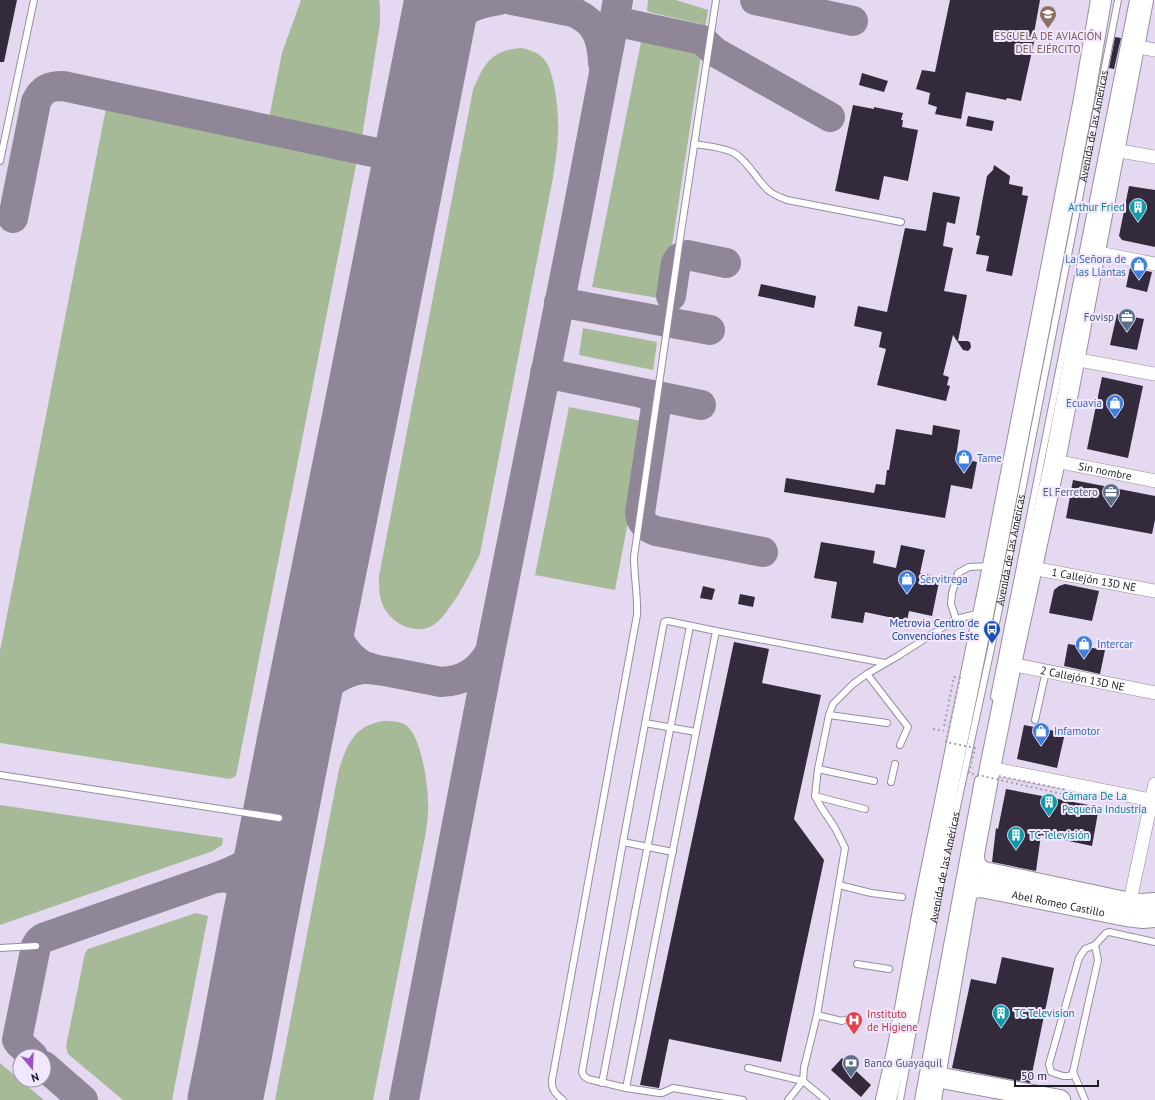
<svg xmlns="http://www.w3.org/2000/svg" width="1155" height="1100" font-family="'PT Sans',sans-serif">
<rect width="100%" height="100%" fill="#e4d9f1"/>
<g fill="#a6ba98">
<polygon points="301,0 379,0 380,5 380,24 362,137 269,118 282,53"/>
<polygon points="648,0 676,0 708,10 705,28 701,24 649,12 647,10"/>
<polygon points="641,42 701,55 664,299 592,287"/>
<path d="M 522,48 C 529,50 537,52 542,57 C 555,68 559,114 558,131 C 558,147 555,163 553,178 L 480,554 C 473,569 465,583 457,597 C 450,606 445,616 436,623 C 421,636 396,627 386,611 C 379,601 379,588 379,576 L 473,90 C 484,64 491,50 522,48 Z"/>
<polygon points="106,108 357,160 236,776 230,779 0,743 0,651"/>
<polygon points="583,328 657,342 653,370 579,355"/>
<polygon points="569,407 647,422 615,590 535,575"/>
<path d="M 383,721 C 390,721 401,721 407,726 C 421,737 428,784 428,802 C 429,812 427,822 426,832 L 373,1100 L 275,1100 L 339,769 C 348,743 354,726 383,721 Z"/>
<polygon points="0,805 223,838 222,845 213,851 0,925"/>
<polygon points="196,913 208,916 172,1100 123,1100 68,1054 66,1046 85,953 88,949"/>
<polygon points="0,1063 44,1100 0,1100"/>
</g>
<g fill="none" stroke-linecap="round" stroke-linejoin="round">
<g stroke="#8f8798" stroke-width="30">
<polyline points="425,0 437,23"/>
<path d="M 512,0 L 573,12 C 597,22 602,39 603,63"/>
<polyline points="755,0 853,21"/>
<polyline points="614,21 702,40 715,52 830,117"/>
<path d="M 430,57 C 444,22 460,5 499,0"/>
<path d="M 13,218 L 36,102 C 42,89 49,86 63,86 L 410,160"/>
<path d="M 671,296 L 676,263 C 678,258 681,256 687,255 L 726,263"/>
<polyline points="559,302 710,330"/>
<polyline points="545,373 701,405"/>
<path d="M 645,394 L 652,397 L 656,407 L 640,513 C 641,524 647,528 656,531 L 763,552"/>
<path d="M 326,581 C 327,607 328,623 342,645 C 347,653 354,660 362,665 C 366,667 370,668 374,669"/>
<path d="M 295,738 C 305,712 314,692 339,677 C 347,673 356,669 365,669 C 375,669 385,671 395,673 C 410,676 426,679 441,682 C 464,681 478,672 490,652"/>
<path d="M 215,878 C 248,866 269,855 279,818"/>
<path d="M 33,1056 L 19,1043 L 17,1040 L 36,946 L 39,941 L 43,938 L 215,878 C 219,878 223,877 227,878 C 250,880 259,903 259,923"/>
<polyline points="44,1066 83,1100"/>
<polyline points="404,1100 490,652 576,220 618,0"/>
</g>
<polyline stroke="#8f8798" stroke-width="75" points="225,1100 235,1051 259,923 295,738 360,416 442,0"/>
</g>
<g fill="#332a3c">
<polygon points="0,0 17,0 4,62 0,62"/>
<polygon points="950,0 1040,0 1034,33 1036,33 1021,101 1007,98 1006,100 966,92 961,119 935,114 937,107 928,104 930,93 916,89 922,70 935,72"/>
<polygon points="1115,37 1121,38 1114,69 1109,68"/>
<polygon points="862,73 888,81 884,92 859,85"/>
<polygon points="853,105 874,109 874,107 903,113 901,120 903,120 902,127 918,130 908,181 884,176 879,200 835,191"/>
<polygon points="968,116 994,121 992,131 966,126"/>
<polygon points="994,165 1010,176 1009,184 1023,187 1022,195 1028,196 1012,276 986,271 989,256 976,254 980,236 976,235 987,176 993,170"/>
<polygon points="1129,186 1155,190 1155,247 1122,240 1119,236"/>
<polygon points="933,192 960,197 955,224 947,222 943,246 953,248 944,291 967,295 958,341 967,341 970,342 971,347 970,349 968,351 963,350 953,335 943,375 949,377 947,385 950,386 946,401 877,385 886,349 879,347 882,332 854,326 858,306 887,312 905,228 926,231"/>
<polygon points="1130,268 1152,272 1147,292 1126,287"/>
<polygon points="761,284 816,296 814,308 758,296"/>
<polygon points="1117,314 1144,319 1137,350 1110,345"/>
<polygon points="1102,377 1143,386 1128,458 1087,449"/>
<polygon points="933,425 960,430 956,457 977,462 972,489 951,485 945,518 784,492 786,478 874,493 876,484 885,485 887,470 889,470 896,429 932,435"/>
<polygon points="1073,480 1155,496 1155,520 1152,534 1066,518"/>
<polygon points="821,542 875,551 873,563 896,568 901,545 925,550 920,573 940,577 932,616 909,611 907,621 865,612 863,623 831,618 837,582 814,578"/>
<polygon points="1065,584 1099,591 1092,621 1049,613 1054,590 1059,586"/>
<polygon points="703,586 715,589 712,600 700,598"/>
<polygon points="740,594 755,597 753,607 738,604"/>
<polygon points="734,642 769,649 762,683 821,695 794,819 824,860 781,1062 669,1039 659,1088 640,1085"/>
<polygon points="1068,644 1105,650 1100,674 1064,666"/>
<polygon points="1024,725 1065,733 1057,768 1017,759"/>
<polygon points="1006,789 1099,807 1092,846 1041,835 1036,871 992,862 996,828 998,829"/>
<polygon points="1002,957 1054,968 1030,1083 952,1068 971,979 996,984"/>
<polygon points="842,1058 871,1085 861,1097 831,1070"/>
</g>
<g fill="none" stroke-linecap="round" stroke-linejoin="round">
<g stroke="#978da2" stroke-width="8">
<g id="lane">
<path d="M 694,144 C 707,146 723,147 734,153 C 748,161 756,179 768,190 C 773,195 780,197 787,200 L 901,222"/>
<polyline points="0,161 34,0"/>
<polyline points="956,619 951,604 952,593 958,573 969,567 990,566"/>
<polyline points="716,631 885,663"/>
<polyline points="867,674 908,727 900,745"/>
<polyline points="994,697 1133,0"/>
<polyline points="829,715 887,723"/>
<polyline points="1035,720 1046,671"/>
<polyline points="645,723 696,732"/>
<polyline points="818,769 874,781"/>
<polyline points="0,775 279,818"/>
<polyline points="891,782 895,764"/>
<polyline points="815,796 865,809"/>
<polyline points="623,842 673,852"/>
<polyline points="839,885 871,893 902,897"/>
<polyline points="1095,945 1098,960 1073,1072 1070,1076 1063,1076 1051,1072 1049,1064 1079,958 1085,949 1095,945 1106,933 1109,932 1155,942"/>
<polyline points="0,948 36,946"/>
<polyline points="857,964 889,969"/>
<polyline points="817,1015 842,1021 844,1020"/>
<polyline points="748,1068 803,1081 826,1100"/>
<polyline points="1073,1072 1085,1100"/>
<polyline points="602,1083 690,626"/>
<polyline points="626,1088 716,631 668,621 664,622 623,842 582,1072 584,1076 588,1079 626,1088 659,1093 662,1093 673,1088 743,1100"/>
<path d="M 563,1100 C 556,1094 551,1090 552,1080 L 637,615 C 638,596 634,577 634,557 L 681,232 L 716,0"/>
<polyline points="788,1100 803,1081 804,1068 817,1015 845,848 835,828 821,807 815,796 818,769 829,715 833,704 853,684 867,674 898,656 956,619 981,613"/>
<path id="s1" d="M 900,1100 L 941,881 L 992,644 L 1118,0"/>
<polyline points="918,1100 978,780"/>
</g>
</g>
<g stroke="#978da2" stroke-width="14">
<g id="street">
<polyline points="1134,46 1155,50"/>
<polyline points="1114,150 1155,157"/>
<polyline points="1094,252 1155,264"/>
<polyline points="1074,359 1155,374"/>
<path id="s2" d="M 1055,461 L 1155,481"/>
<path id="s3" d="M 1032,568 L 1155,591"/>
<path id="s4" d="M 1011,664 L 1155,693"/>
<polyline points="990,768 1155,801"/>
<polyline points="1128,910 1155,784"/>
</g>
</g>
<g stroke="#978da2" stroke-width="20">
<g id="secondary">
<polyline points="974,855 977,866 984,871 1130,902 1141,903 1155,902"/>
<path id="s5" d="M 966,897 L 972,889 L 981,888 L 1126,917 L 1143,919 L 1155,918"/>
</g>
</g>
<g stroke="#978da2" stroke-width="22">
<g id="primary">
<polyline points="936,1077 1060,1100"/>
<polyline points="886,1100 897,1052 924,905 993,566 1084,99 1101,0"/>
<polyline points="931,1100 966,897 990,768 1011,664 1055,461 1143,0"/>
</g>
</g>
<polyline stroke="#a69eb1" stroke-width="2" stroke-dasharray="2 3" stroke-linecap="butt" points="933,729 944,731"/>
<use href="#lane" stroke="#fff" stroke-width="6"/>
<use href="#street" stroke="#fff" stroke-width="13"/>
<use href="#secondary" stroke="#fff" stroke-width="18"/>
<use href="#primary" stroke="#fff" stroke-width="20"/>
<polyline stroke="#a69eb1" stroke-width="2" stroke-dasharray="2 3" stroke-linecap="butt" points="944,726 954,677 960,678 946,742 975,748 969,773 1067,795 1067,790 999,776"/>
</g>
<defs>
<g id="school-pin" transform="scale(0.9)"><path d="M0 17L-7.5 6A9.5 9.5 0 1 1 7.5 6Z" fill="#8d6e63" stroke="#f1e7fe"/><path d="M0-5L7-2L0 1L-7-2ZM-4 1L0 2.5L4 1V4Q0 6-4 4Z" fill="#fff"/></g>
<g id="building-pin" transform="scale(0.9)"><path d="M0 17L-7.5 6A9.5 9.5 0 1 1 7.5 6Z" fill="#0f9aa8" stroke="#f1e7fe"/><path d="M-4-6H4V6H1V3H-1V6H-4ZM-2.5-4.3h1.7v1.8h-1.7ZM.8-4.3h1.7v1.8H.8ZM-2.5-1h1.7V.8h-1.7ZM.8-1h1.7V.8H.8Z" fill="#fff"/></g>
<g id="shop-pin" transform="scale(0.9)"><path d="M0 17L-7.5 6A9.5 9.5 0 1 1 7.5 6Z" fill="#3f7fe0" stroke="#f1e7fe"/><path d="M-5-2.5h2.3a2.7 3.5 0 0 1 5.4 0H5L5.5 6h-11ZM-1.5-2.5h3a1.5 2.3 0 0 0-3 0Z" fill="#fff"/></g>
<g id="office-pin" transform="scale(0.9)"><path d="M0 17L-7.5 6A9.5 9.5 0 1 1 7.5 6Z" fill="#5c6f8a" stroke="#f1e7fe"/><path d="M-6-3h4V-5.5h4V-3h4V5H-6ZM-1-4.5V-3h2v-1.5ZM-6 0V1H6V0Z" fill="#fff"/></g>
<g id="bus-pin" transform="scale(0.9)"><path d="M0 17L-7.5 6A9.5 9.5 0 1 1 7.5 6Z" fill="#1a4fb4" stroke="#f1e7fe"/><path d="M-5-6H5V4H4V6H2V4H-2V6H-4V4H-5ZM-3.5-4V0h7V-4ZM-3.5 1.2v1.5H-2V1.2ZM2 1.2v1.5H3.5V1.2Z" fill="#fff"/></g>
<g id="hospital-pin" transform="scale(0.9)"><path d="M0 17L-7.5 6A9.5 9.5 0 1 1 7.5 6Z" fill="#e0444e" stroke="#f1e7fe"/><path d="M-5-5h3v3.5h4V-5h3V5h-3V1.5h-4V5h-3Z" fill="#fff"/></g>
<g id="bank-pin" transform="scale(0.9)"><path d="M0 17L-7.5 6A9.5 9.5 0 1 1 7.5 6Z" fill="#5c6f8a" stroke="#f1e7fe"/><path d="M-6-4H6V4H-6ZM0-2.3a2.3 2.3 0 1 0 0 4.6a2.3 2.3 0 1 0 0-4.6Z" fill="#fff"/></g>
</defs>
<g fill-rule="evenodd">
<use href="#school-pin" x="1048" y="14"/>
<use href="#building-pin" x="1138" y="207"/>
<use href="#shop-pin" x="1139" y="265"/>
<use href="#office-pin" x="1127" y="317"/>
<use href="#shop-pin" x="1115" y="403"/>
<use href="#shop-pin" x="964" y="458"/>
<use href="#office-pin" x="1111" y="492"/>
<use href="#shop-pin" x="907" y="579"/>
<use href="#bus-pin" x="992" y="629"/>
<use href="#shop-pin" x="1084" y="644"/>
<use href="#shop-pin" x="1041" y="731"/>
<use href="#building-pin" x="1049" y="802"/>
<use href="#building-pin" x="1016" y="835"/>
<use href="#building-pin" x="1001" y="1013"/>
<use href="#hospital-pin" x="854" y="1020"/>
<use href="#bank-pin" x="851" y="1063"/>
</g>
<g text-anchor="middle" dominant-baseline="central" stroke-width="4" stroke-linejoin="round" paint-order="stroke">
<g font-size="11" fill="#785e54" stroke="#f1e7fe">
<text x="1048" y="36">ESCUELA DE AVIACIÓN<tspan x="1048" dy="13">DEL EJÉRCITO</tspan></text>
</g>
<g font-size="11" fill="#1f1b24" stroke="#f1e7fe">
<text stroke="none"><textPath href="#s1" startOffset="993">Avenida de las Américas</textPath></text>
<text stroke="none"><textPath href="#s2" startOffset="51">Sin nombre</textPath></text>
<text stroke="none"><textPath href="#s1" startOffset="561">Avenida de las Américas</textPath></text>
<text stroke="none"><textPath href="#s3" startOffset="63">1 Callejón 13D NE</textPath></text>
<text stroke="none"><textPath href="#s4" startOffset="73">2 Callejón 13D NE</textPath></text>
<text stroke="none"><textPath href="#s1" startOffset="237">Avenida de las Américas</textPath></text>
<text stroke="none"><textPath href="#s5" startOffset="98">Abel Romeo Castillo</textPath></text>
</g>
<g font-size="11" fill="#0d838f" stroke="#f1e7fe" text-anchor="start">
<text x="1125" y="207" text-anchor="end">Arthur Fried</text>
<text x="1062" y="796">Cámara De La<tspan x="1062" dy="13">Pequeña Industria</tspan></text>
<text x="1029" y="835">TC Televisión</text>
<text x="1014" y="1013">TC Television</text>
</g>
<g font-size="11" fill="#366cbe" stroke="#f1e7fe" text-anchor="start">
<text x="1126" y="259" text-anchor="end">La Señora de<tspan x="1126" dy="13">las Llantas</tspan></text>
<text x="1102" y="403" text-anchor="end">Ecuavía</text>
<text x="977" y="458">Tame</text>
<text x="920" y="579">Servitrega</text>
<text x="1097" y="644">Intercar</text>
<text x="1054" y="731">Infamotor</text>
</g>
<g font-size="11" fill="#4e5e75" stroke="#f1e7fe" text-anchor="end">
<text x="1114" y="317">Fovisp</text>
<text x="1098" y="492">El Ferretero</text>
<text x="864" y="1063" text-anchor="start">Banco Guayaquil</text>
</g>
<g font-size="11" fill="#164399" stroke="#f1e7fe" text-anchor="end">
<text x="979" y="623">Metrovia Centro de<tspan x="979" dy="13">Convenciones Este</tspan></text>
</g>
<g font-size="11" fill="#be3a42" stroke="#f1e7fe" text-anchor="start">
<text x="867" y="1014">Instituto<tspan x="867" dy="13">de Higiene</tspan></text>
</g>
</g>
<g transform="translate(32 1068) rotate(161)"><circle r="19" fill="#f1e7fe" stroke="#9d95a7"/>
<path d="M0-3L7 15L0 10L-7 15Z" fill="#9f51c3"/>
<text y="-6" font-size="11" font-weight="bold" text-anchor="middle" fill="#1f1b24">N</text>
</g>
<path d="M1015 1080v6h83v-6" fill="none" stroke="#1f1b24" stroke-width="2"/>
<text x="1021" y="1080" font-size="12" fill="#1f1b24" stroke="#f1e7fe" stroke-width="3" paint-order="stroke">50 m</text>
</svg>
